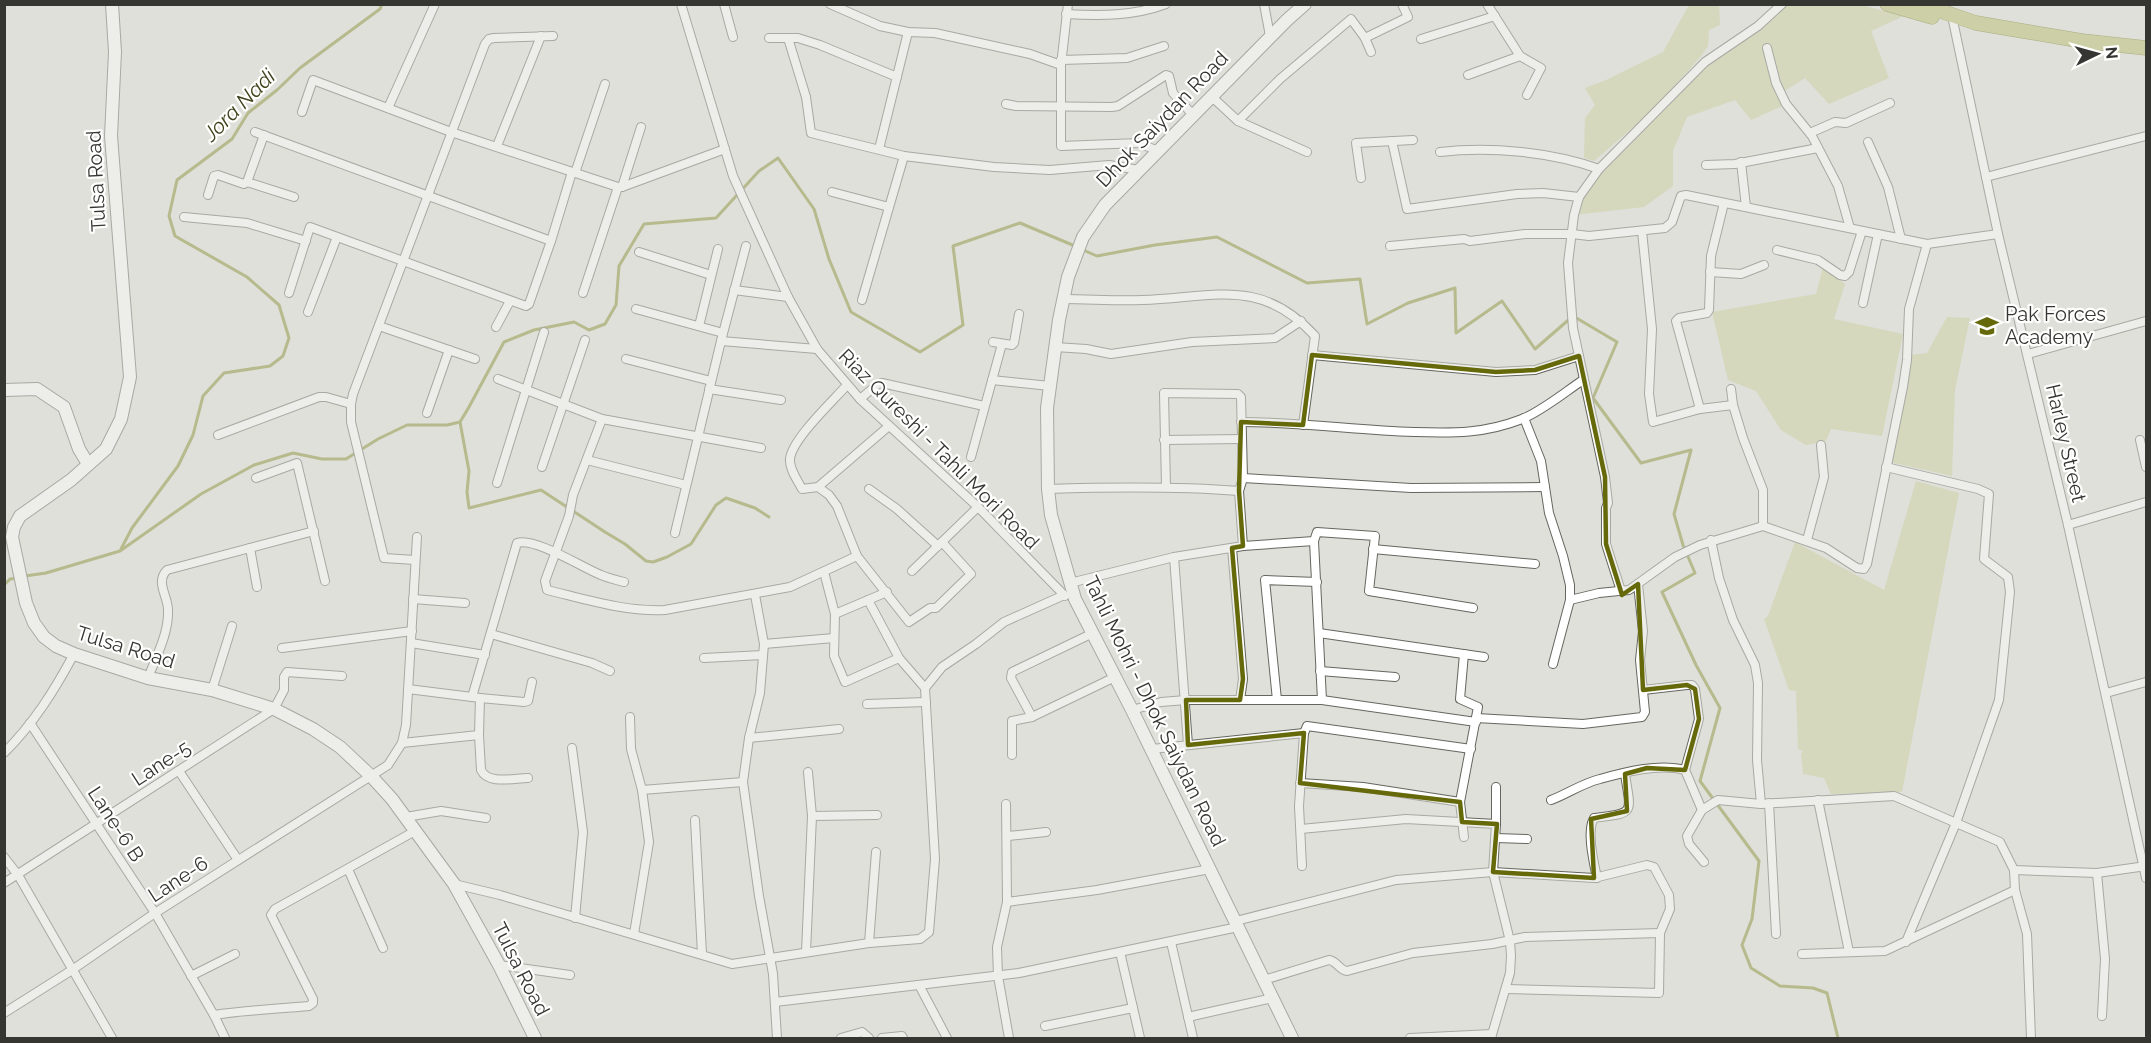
<svg xmlns="http://www.w3.org/2000/svg" width="2151" height="1043" font-family="Raleway,sans-serif">
<rect width="100%" height="100%" fill="#dfe0d9"/>
<g fill="#c9ce9a">
<polygon points="1689,5 1719,5 1720,25 1709,30 1708,46 1701,56 1653,110 1594,161 1584,158 1585,118 1595,105 1585,88 1606,80 1663,52"/>
<polygon points="1786,5 1861,5 1904,16 1871,31 1889,78 1829,104 1805,78 1783,92 1782,106 1751,120 1735,100 1687,117 1673,151 1673,186 1644,207 1574,215 1596,177 1703,68 1770,19"/>
<polygon points="1823,267 1845,284 1834,319 1903,334 1882,436 1831,429 1826,441 1806,445 1781,430 1756,391 1728,380 1712,312 1816,294"/>
<polygon points="1947,317 1970,318 1955,390 1952,476 1890,462 1910,355 1927,353"/>
<polygon points="1916,481 1959,493 1902,792 1831,794 1824,778 1803,774 1801,754 1803,751 1798,749 1796,691 1789,690 1764,619 1768,616 1795,542 1884,590"/>
</g>
<g fill="none" stroke-linecap="round" stroke-linejoin="round">
<g stroke="#868c32" stroke-width="3">
<polyline points="1081,249 1097,256 1155,245 1217,237 1307,283 1360,279 1367,324 1408,303 1455,288 1456,333 1502,301 1535,349 1573,316 1617,342 1593,398 1641,463 1691,450 1674,514 1683,545 1695,573 1662,592 1696,665 1720,708 1700,781 1759,861 1752,919 1742,945 1751,968 1780,986 1813,988 1827,993 1838,1038"/>
<polyline points="460,422 469,471 467,492 469,508 541,490 605,532 625,544 646,561 653,562 667,557 691,544 716,505 726,498 755,508 769,517"/>
<polyline points="121,549 132,528 178,466 193,435 203,396 224,373 270,366 283,356 289,338 279,305 247,277 175,236 169,216 177,180 232,139 248,113 277,90 300,68 380,9 382,4"/>
<polyline points="25,576 46,573 120,551 201,494 254,465 293,453 322,459 346,459 378,439 407,425 447,425 460,422 469,407 504,342 534,330 574,322 589,330 605,324 616,305 619,266 644,224 716,218 759,171 778,158 814,209 829,259 851,312 920,352 963,325 953,246 1020,223 1075,246"/>
<polyline points="4,585 10,579 18,578"/>
</g>
<g stroke="#666660" stroke-width="10">
<g id="street">
<polyline points="681,4 733,176 788,297 817,349 860,399 978,507 1065,596"/>
<polyline points="724,4 733,37"/>
<polyline points="830,4 880,26 908,32 935,33 1030,54 1061,65"/>
<polyline points="1068,4 1061,65 1061,146 1139,143 1158,151"/>
<polyline points="1264,4 1270,36"/>
<polyline points="1487,4 1520,56 1541,68 1527,95"/>
<path d="M 1066,14 C 1101,16 1134,16 1166,4"/>
<polyline points="1952,16 1998,234 2068,525 2146,878"/>
<polyline points="769,38 798,38 820,45 897,77"/>
<polyline points="788,38 806,97 811,133 904,156 994,167 1050,170 1109,165 1139,170"/>
<polyline points="1365,38 1408,17 1402,4"/>
<polyline points="1421,39 1495,16"/>
<polyline points="1767,48 1776,83 1786,104 1812,136 1838,186 1850,228"/>
<polyline points="1061,60 1127,58 1164,46"/>
<polyline points="1468,75 1520,56"/>
<polyline points="1211,96 1238,121 1307,152"/>
<polyline points="1006,104 1016,106 1112,107 1118,106 1166,75 1169,76 1173,93 1193,115"/>
<polyline points="388,108 435,4"/>
<polyline points="302,112 313,80 451,132 618,187 622,187 725,149"/>
<polyline points="1238,121 1280,79 1351,19 1365,38 1371,52"/>
<polyline points="255,132 551,241"/>
<polyline points="1810,133 1835,122 1846,123 1890,103"/>
<polyline points="1392,141 1407,209 1517,194 1543,193 1579,197"/>
<polyline points="1868,142 1888,187 1901,239"/>
<polyline points="497,146 541,36"/>
<polyline points="879,149 908,32"/>
<path d="M 1440,152 C 1490,146 1552,152 1599,169"/>
<polyline points="1741,162 1746,207"/>
<polyline points="1706,165 1735,164 1818,148"/>
<polyline points="575,173 605,84"/>
<polyline points="1986,177 2146,136"/>
<polyline points="1361,178 1356,143 1413,140"/>
<polyline points="247,182 264,135"/>
<polyline points="622,187 641,127"/>
<polyline points="832,192 889,207"/>
<polyline points="208,195 214,176 218,175 244,184 247,182 294,197"/>
<polyline points="184,217 247,223 306,241"/>
<polyline points="1642,231 1652,329 1649,394 1653,422 1700,409 1733,405"/>
<polyline points="1390,246 1464,239 1470,241 1525,234 1572,234 1589,236 1665,228 1672,222 1681,196 1686,195 1927,244 1998,234"/>
<polyline points="1777,250 1818,260 1840,275 1845,276 1849,272 1862,231"/>
<polyline points="639,252 711,275"/>
<polyline points="1710,272 1741,274 1764,265"/>
<polyline points="734,290 788,297"/>
<polyline points="289,293 310,227 526,306 529,304 551,241 572,172"/>
<polyline points="583,293 618,187"/>
<path d="M 1063,299 C 1090,299 1116,301 1142,300 C 1213,298 1260,276 1315,336 L 1303,425"/>
<polyline points="862,300 904,156"/>
<polyline points="1863,303 1878,234"/>
<polyline points="636,309 723,333"/>
<polyline points="308,312 337,237"/>
<polyline points="379,326 475,359"/>
<polyline points="699,326 718,249"/>
<polyline points="496,327 510,301"/>
<polyline points="721,341 817,349"/>
<polyline points="993,342 1012,345 1014,343 1019,314"/>
<polyline points="1055,347 1086,349 1111,354 1192,342 1275,338 1301,321"/>
<polyline points="2028,354 2146,321"/>
<polyline points="1312,355 1496,372 1535,370 1579,356"/>
<polyline points="626,359 711,381"/>
<polyline points="498,379 602,419 761,448"/>
<polyline points="992,380 1050,386"/>
<path d="M 847,385 C 833,401 792,439 790,459 C 789,469 798,481 802,489 L 818,487 L 829,495 L 837,506 L 857,556 L 909,622 L 930,608 L 936,608 L 971,574 L 942,542"/>
<polyline points="709,389 781,400"/>
<polyline points="1731,389 1733,405 1743,438 1763,490 1763,526"/>
<polyline points="860,399 878,384 882,383 984,406"/>
<polyline points="1700,409 1676,321 1679,318 1707,313 1709,310 1711,256 1724,203"/>
<polyline points="427,413 449,350"/>
<polyline points="1524,418 1541,461 1549,513 1563,556 1570,585 1570,600 1553,664"/>
<path d="M 602,419 L 573,495 L 569,516 L 545,581 L 547,590 C 585,599 625,612 665,610 L 790,587 L 857,556"/>
<path d="M 1241,422 C 1299,422 1356,430 1414,432 C 1453,433 1484,434 1522,419 C 1542,411 1565,392 1583,380"/>
<polyline points="218,435 319,397 326,397 351,404"/>
<polyline points="1164,440 1242,439"/>
<polyline points="2140,440 2146,467"/>
<polyline points="971,457 1002,344"/>
<polyline points="587,460 686,485"/>
<polyline points="542,467 585,340"/>
<polyline points="1886,467 1978,489 1989,494 1984,559 2008,577 2010,592 1999,700 1956,823 1906,942"/>
<polyline points="256,478 297,463 325,581"/>
<polyline points="1243,478 1411,488 1545,487"/>
<polyline points="497,483 544,332"/>
<polyline points="818,487 889,426"/>
<polyline points="1166,487 1164,393 1238,394 1241,397 1243,478 1239,491 1243,546"/>
<polyline points="869,489 897,509 938,546"/>
<path d="M 1048,489 C 1112,487 1175,486 1239,491"/>
<polyline points="2068,525 2146,502"/>
<polyline points="675,533 721,341 746,246"/>
<polyline points="1711,540 1719,578 1733,620 1755,665 1758,683 1757,760 1761,804"/>
<polyline points="1807,540 1824,477 1821,445"/>
<polyline points="250,548 257,587"/>
<polyline points="1232,548 1243,679 1240,700"/>
<polyline points="1373,549 1535,564"/>
<polyline points="1174,557 1188,745"/>
<polyline points="415,560 384,558 351,422 351,404 353,394 485,44 489,39 494,38 553,36"/>
<polyline points="912,571 978,507"/>
<polyline points="824,572 835,614 834,656 845,682 899,658"/>
<polyline points="1070,583 1174,557 1243,546 1314,541"/>
<polyline points="1621,591 1606,544 1606,508 1608,503 1605,477 1573,328 1568,263 1574,215 1579,197 1599,169 1705,62 1758,26 1782,4"/>
<polyline points="755,595 764,644 760,693 749,738 743,782 759,896 773,974 777,1038"/>
<polyline points="413,599 465,603"/>
<polyline points="868,600 899,658 925,688"/>
<polyline points="1570,600 1599,593 1629,590 1675,557 1700,545 1763,526 1826,548 1857,568 1864,569 1867,564 1903,387 1907,360 1909,309 1927,244"/>
<polyline points="835,614 887,592"/>
<polyline points="1319,633 1484,657"/>
<polyline points="491,634 592,663 610,671"/>
<polyline points="411,643 485,655"/>
<polyline points="764,644 834,638"/>
<polyline points="282,648 412,631"/>
<polyline points="704,658 763,655"/>
<polyline points="1320,671 1395,677"/>
<path d="M 148,678 C 156,657 169,633 168,610 C 168,596 155,582 167,570 L 314,531"/>
<path d="M 408,689 L 480,698 L 479,735 L 481,770 C 488,785 514,778 528,778"/>
<polyline points="212,690 232,626"/>
<polyline points="1643,690 1687,685 1692,685 1695,689 1699,719 1685,770"/>
<polyline points="2106,693 2146,682"/>
<path d="M 472,697 L 517,543 C 535,537 583,568 601,575 C 608,578 616,580 624,582"/>
<polyline points="480,698 524,702 528,701 532,682"/>
<polyline points="1277,700 1265,580 1317,582"/>
<polyline points="1322,700 1314,541 1317,532 1375,536 1369,591 1473,608"/>
<polyline points="867,704 926,702"/>
<polyline points="1132,710 1161,702 1186,700 1322,700 1476,722"/>
<polyline points="630,717 631,749 642,790 649,842 634,934"/>
<polyline points="1032,717 1011,678 1012,672 1093,633"/>
<polyline points="1476,718 1583,724 1642,717 1645,712 1640,660 1643,631 1638,584"/>
<polyline points="30,723 155,913 215,1017 225,1038"/>
<polyline points="749,738 839,729"/>
<polyline points="402,743 479,735"/>
<polyline points="572,748 583,832 575,918"/>
<polyline points="1152,749 1304,733"/>
<path d="M 4,753 C 34,723 54,691 74,654"/>
<polyline points="1012,755 1012,721 1032,717 1115,677"/>
<polyline points="179,771 238,860"/>
<polyline points="1300,783 1363,787 1460,802"/>
<polyline points="1496,787 1496,824"/>
<polyline points="642,790 743,782"/>
<path d="M 1551,800 C 1567,794 1583,783 1600,779 C 1625,772 1659,763 1685,770 L 1702,810"/>
<polyline points="1818,800 1849,952"/>
<polyline points="1769,803 1776,934"/>
<polyline points="1006,804 1007,902 997,947 998,976 1009,1038"/>
<polyline points="812,816 877,815"/>
<polyline points="406,817 441,811 486,818"/>
<polyline points="695,820 702,954"/>
<polyline points="1301,829 1406,819 1496,824 1493,872 1510,941 1511,956 1510,973 1491,1038"/>
<polyline points="1008,836 1046,832"/>
<polyline points="1464,837 1460,802 1478,707 1460,699 1464,654"/>
<polyline points="1496,838 1527,839"/>
<polyline points="4,857 18,875 112,1038"/>
<polyline points="1704,862 1689,844 1687,836 1702,810 1718,800 1761,804 1894,796 2000,842 2014,870 2015,890 2027,934 2031,1038"/>
<polyline points="1302,866 1299,806 1304,733 1307,726 1471,749"/>
<polyline points="348,869 383,948"/>
<polyline points="2014,870 2097,873 2146,866"/>
<polyline points="2097,873 2105,959 2102,1016"/>
<path d="M 1597,878 C 1594,863 1586,831 1594,818 C 1636,813 1631,814 1625,774"/>
<polyline points="4,883 274,709 284,690 284,677 287,672 342,676"/>
<polyline points="454,884 500,895 732,964 869,943 920,939 929,932 935,859 925,688 942,667 976,644 1004,622 1062,596"/>
<polyline points="1007,902 1097,890 1210,869"/>
<polyline points="1236,921 1396,880 1493,872 1594,878 1647,865 1654,867 1669,895 1670,909 1660,933 1659,993 1506,989"/>
<polyline points="1171,942 1193,1038"/>
<polyline points="869,943 876,852"/>
<polyline points="806,952 812,816 808,772"/>
<polyline points="1120,952 1140,1038"/>
<polyline points="1802,954 1885,951 2015,890"/>
<polyline points="499,965 570,975"/>
<polyline points="191,976 235,954"/>
<path d="M 1264,980 L 1329,960 C 1337,961 1339,970 1347,971 L 1413,953 L 1492,944 L 1525,937 L 1660,933"/>
<polyline points="919,985 947,1038"/>
<polyline points="775,1002 1019,973 1238,927"/>
<polyline points="4,1013 72,970 155,913 388,765 402,743 406,725 417,537"/>
<path d="M 214,1015 C 245,1010 277,1009 309,1006 L 313,1003 L 313,999 L 271,915 L 275,909 L 415,831"/>
<polyline points="1188,1017 1273,998"/>
<polyline points="1045,1026 1133,1008"/>
<polyline points="841,1038 862,1032 869,1038"/>
<polyline points="882,1038 902,1036 903,1038"/>
<polyline points="1410,1038 1492,1034"/>
</g>
</g>
<g stroke="#666660" stroke-width="14">
<g id="secondary">
<polyline points="112,4 115,52 111,136 130,377 121,419 106,449 71,480 20,516 14,527 12,537 26,603 34,623 44,637 56,646 74,654 148,678 212,690 274,709 313,729 340,747 371,776 392,799 454,884 499,965 535,1038"/>
<polyline points="4,390 37,389 64,407 79,449 88,464"/>
<polyline points="1292,1038 1132,710 1075,599 1051,515 1048,489 1047,408 1059,320 1068,277 1083,237 1105,205 1287,20 1305,4"/>
</g>
</g>
<g stroke="#6c7016" stroke-width="15">
<g id="primary">
<polyline points="1887,4 1932,17"/>
<polyline points="1920,4 1976,23 2082,41 2146,48"/>
</g>
</g>
<use href="#street" stroke="#fff" stroke-width="8"/>
<use href="#secondary" stroke="#fff" stroke-width="12"/>
<use href="#primary" stroke="#b8bc6a" stroke-width="14"/>
</g>
<path d="M0 0H2151V1043H0ZM 1312,355 L 1496,372 L 1535,370 L 1579,356 L 1605,477 L 1606,544 L 1622,595 L 1638,584 L 1643,690 L 1687,685 L 1695,689 L 1699,719 L 1685,770 L 1647,768 L 1625,774 L 1627,811 L 1591,819 L 1594,878 L 1493,872 L 1497,824 L 1462,822 L 1460,802 L 1300,783 L 1304,733 L 1188,745 L 1186,700 L 1240,700 L 1243,679 L 1232,548 L 1243,546 L 1239,491 L 1241,422 L 1303,425 Z" fill="#dfe0d9" fill-opacity=".55" fill-rule="evenodd"/>
<path fill="none" stroke="#65690a" stroke-width="4.5" stroke-linejoin="round" d="M 1312,355 L 1496,372 L 1535,370 L 1579,356 L 1605,477 L 1606,544 L 1622,595 L 1638,584 L 1643,690 L 1687,685 L 1695,689 L 1699,719 L 1685,770 L 1647,768 L 1625,774 L 1627,811 L 1591,819 L 1594,878 L 1493,872 L 1497,824 L 1462,822 L 1460,802 L 1300,783 L 1304,733 L 1188,745 L 1186,700 L 1240,700 L 1243,679 L 1232,548 L 1243,546 L 1239,491 L 1241,422 L 1303,425 Z"/>
<defs>
<g id="school-bare" transform="scale(1.8)"><path d="M0-5L7-2L0 1L-7-2ZM-4 1L0 2.5L4 1V4Q0 6-4 4Z" fill="#65690a" stroke="#fffffe" stroke-width="2.5" paint-order="stroke"/></g>
</defs>
<g fill-rule="evenodd">
<use href="#school-bare" x="1987" y="326"/>
</g>
<g text-anchor="middle" dominant-baseline="central" stroke-width="4.5" stroke-linejoin="round" paint-order="stroke">
<g font-size="20" fill="#353532" stroke="#fffffe">
<text transform="translate(1162 119) rotate(-46)">Dhok Saiydan Road</text>
<text transform="translate(96 181) rotate(-93)">Tulsa Road</text>
<text transform="translate(2066 443) rotate(77)">Harley Street</text>
<text transform="translate(939 449) rotate(45)">Riaz Qureshi - Tahli Mori Road</text>
<text transform="translate(126 647) rotate(17)">Tulsa Road</text>
<text transform="translate(1155 711) rotate(64)">Tahli Mohri - Dhok Saiydan Road</text>
<text transform="translate(161 763) rotate(-33)">Lane-5</text>
<text transform="translate(116 824) rotate(57)">Lane-6 B</text>
<text transform="translate(178 879) rotate(-33)">Lane-6</text>
<text transform="translate(521 969) rotate(63)">Tulsa Road</text>
</g>
<g font-size="20" fill="#353532" stroke="#fffffe" text-anchor="start">
<text x="2005" y="314">Pak Forces<tspan x="2005" dy="23">Academy</tspan></text>
</g>
<g font-size="21" font-style="italic" fill="#40431d" stroke="#fffffe">
<text transform="translate(239 105) rotate(-45)">Jora Nadi</text>
</g>
</g>
<rect width="2151" height="1043" fill="none" stroke="#353532" stroke-width="12"/>
<g transform="translate(2097 54) rotate(85)" stroke="#fffffe" stroke-width="4.5" paint-order="stroke">
<path d="M0-4.5L10 22L0 15L-10 22Z" fill="#353532"/>
<text y="-9" font-size="16" font-weight="bold" text-anchor="middle" fill="#353532">N</text>
</g>
</svg>
